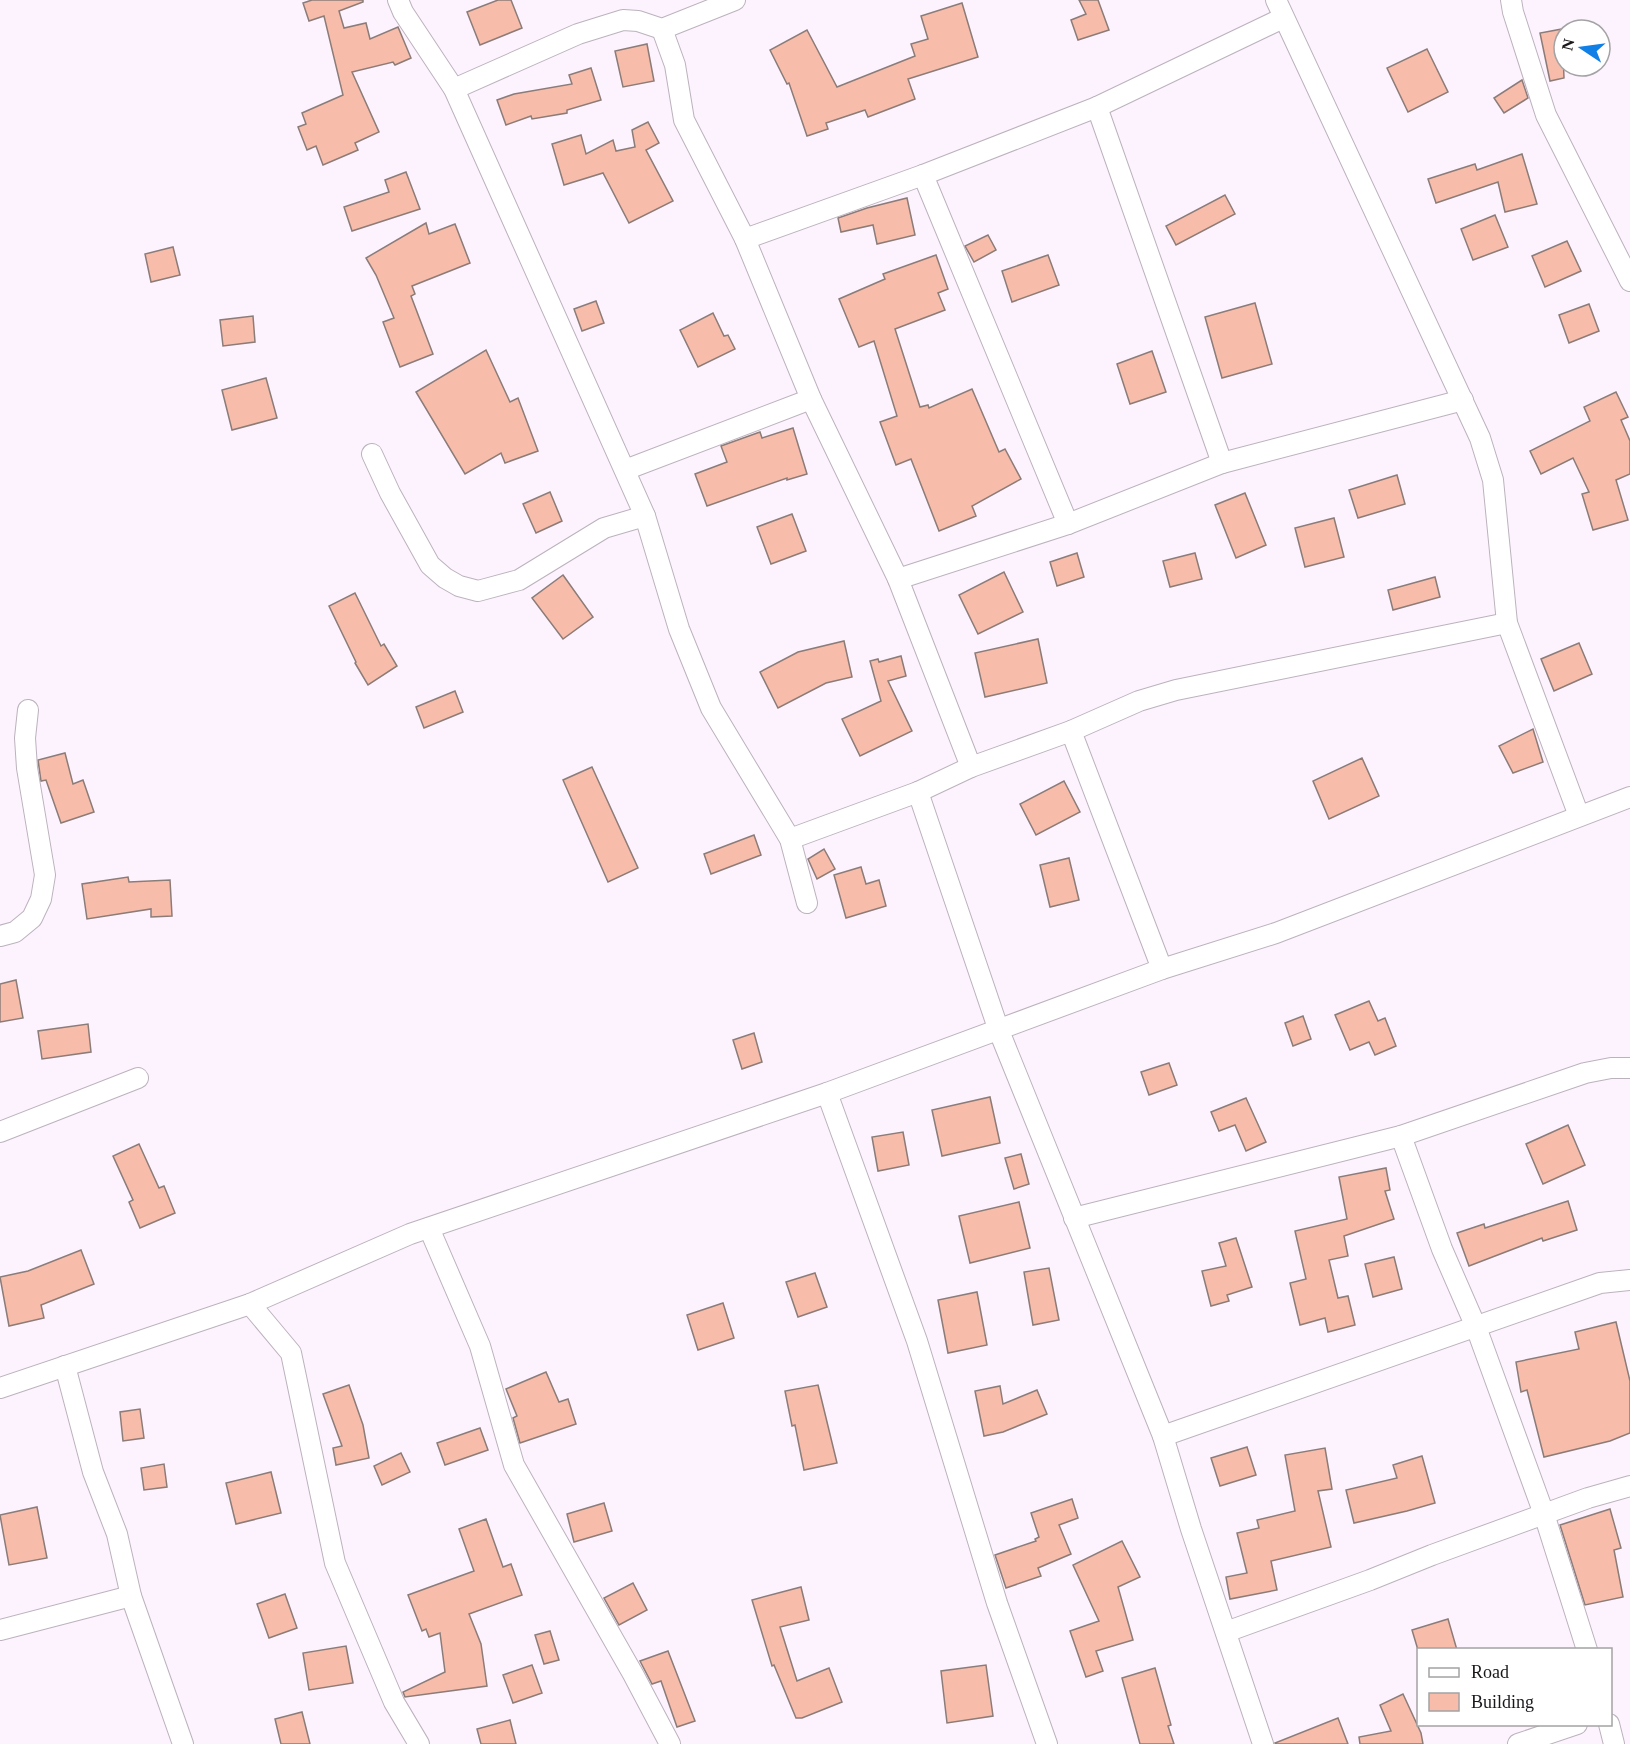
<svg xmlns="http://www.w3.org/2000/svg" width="1630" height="1744" font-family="'Times New Roman',serif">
<rect width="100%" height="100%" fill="#fdf3ff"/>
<g fill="#f8bcab" stroke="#8b7c78" stroke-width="1.5">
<polygon points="312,0 363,0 363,2 339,11 344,28 366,23 370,39 398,27 411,58 395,65 393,62 352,72 379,132 355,143 358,150 323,165 316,146 307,150 298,127 306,124 302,113 343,95 324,16 309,21 303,3"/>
<polygon points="498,0 511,0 522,28 480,45 467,12"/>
<polygon points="1079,0 1098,0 1109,30 1078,40 1071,20 1086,14"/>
<polygon points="962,3 978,57 908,79 915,99 868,117 865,110 826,123 828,129 807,136 789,83 787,84 770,50 807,30 837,87 915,56 911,44 928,39 921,16"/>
<polygon points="1562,29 1564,78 1550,81 1540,33"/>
<polygon points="647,44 654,81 623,87 615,51"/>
<polygon points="1427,49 1448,92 1408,112 1387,68"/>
<polygon points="591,68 601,100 567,110 567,113 532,119 531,116 506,125 497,100 514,94 572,84 569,75"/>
<polygon points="1522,80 1528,98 1504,113 1494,98"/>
<polygon points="648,122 659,143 646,150 673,201 629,223 603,173 564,185 552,144 581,135 586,154 613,140 616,151 635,147 632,130"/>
<polygon points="1522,154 1537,204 1505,212 1498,182 1436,203 1428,179 1475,164 1477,170"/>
<polygon points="406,172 420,209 352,231 344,207 389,192 385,180"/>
<polygon points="1225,195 1235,214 1176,245 1166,226"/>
<polygon points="907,198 915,235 877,244 873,225 841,232 838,218 867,208"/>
<polygon points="1495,215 1508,247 1473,260 1461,229"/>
<polygon points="426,223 429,234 455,224 470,263 412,286 415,294 411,296 433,354 400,367 383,322 394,318 376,275 366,258"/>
<polygon points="988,235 996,250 974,262 965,246"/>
<polygon points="1567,241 1581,271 1545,287 1532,256"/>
<polygon points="173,247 180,275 151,282 145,254"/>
<polygon points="936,255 948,289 938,293 945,310 895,329 920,407 928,405 929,408 972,389 999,452 1005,449 1021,479 972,506 976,516 939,531 911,459 896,465 880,422 897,416 874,341 859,347 839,299 885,279 883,274"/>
<polygon points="1048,255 1059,285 1012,302 1002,271"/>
<polygon points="596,301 604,323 582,331 574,309"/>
<polygon points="1255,303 1272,364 1222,378 1205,317"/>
<polygon points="1589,304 1599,331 1569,343 1559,315"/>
<polygon points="713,313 724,336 728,335 735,349 698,367 680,330"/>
<polygon points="253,316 255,342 223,346 220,320"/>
<polygon points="486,350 510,402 518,398 538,451 505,463 501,453 465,474 416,392"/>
<polygon points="1152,351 1166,392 1130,404 1117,364"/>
<polygon points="266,378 277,418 232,430 222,390"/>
<polygon points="1616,392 1628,417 1621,420 1630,441 1630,474 1616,480 1628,520 1593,530 1582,494 1589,492 1573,458 1541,474 1530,451 1590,421 1584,407"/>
<polygon points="793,428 807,474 787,480 787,478 707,506 695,474 727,462 721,446 760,432 762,438"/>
<polygon points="1397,475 1405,504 1358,518 1349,490"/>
<polygon points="550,492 562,521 536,533 523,504"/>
<polygon points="1245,493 1266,545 1236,558 1215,505"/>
<polygon points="792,514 806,551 771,564 757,527"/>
<polygon points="1334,518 1344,557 1305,567 1295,528"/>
<polygon points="1077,553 1084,577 1057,586 1050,562"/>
<polygon points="1195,553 1202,579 1170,587 1163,561"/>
<polygon points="1004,572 1023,612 978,634 959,595"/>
<polygon points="563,575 593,617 563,639 532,598"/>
<polygon points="1435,577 1440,597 1393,610 1388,590"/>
<polygon points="355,593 381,646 384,644 397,666 368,685 355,663 356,662 329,606"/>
<polygon points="1038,639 1047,683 985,697 975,653"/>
<polygon points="844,641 852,677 826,683 778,708 760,672 798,652"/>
<polygon points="1579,643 1592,674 1554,691 1541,659"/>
<polygon points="901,656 906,676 888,681 912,731 860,756 842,719 881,701 870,661 878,659 879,662"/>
<polygon points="455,691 463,712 424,728 416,707"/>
<polygon points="1533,729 1543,762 1513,773 1499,746"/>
<polygon points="65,753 73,784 83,780 94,812 61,823 46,780 41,781 38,760"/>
<polygon points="1362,758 1379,796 1329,819 1313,781"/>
<polygon points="592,767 638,868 608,882 563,780"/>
<polygon points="1064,781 1080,812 1036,835 1020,804"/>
<polygon points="754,835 761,855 711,874 704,854"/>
<polygon points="824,849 835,869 817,879 808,859"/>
<polygon points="1069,858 1079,900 1050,907 1040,865"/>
<polygon points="861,867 866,884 879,880 886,906 846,918 834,875"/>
<polygon points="128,877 129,882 170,880 172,916 151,917 151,909 87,919 82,884"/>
<polygon points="16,980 23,1018 0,1022 0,984"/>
<polygon points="1369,1001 1378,1021 1385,1018 1396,1046 1375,1055 1369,1042 1350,1050 1335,1015"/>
<polygon points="1303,1016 1311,1039 1293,1046 1285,1023"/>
<polygon points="88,1024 91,1052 42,1059 38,1031"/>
<polygon points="754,1033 762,1062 742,1069 733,1040"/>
<polygon points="1169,1063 1177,1085 1149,1095 1141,1072"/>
<polygon points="990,1097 1000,1143 942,1156 932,1110"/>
<polygon points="1246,1098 1266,1142 1246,1151 1235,1125 1219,1131 1211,1112"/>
<polygon points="1568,1125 1585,1165 1543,1184 1526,1144"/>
<polygon points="903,1132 909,1165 878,1171 872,1137"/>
<polygon points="139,1144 159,1188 164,1186 175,1213 140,1228 129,1202 133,1200 113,1156"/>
<polygon points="1021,1154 1029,1184 1014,1189 1005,1158"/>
<polygon points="1386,1168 1390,1190 1385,1191 1394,1219 1344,1236 1348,1256 1329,1260 1338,1298 1348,1296 1355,1325 1328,1332 1325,1318 1300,1325 1290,1283 1306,1279 1295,1231 1347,1219 1339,1177"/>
<polygon points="1568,1201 1577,1230 1543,1241 1542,1238 1469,1266 1457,1233 1484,1224 1485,1228"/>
<polygon points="1019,1202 1030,1248 970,1263 959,1216"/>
<polygon points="1236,1238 1252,1287 1227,1295 1229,1301 1211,1306 1202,1271 1226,1266 1219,1243"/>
<polygon points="81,1250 94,1284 41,1305 44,1318 9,1326 0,1277 28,1271"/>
<polygon points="1394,1257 1402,1289 1373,1297 1365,1264"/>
<polygon points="1049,1268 1059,1320 1033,1325 1024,1272"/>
<polygon points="815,1273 827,1307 798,1317 786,1282"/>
<polygon points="977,1292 987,1345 948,1353 938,1300"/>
<polygon points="723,1303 734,1338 698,1350 687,1315"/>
<polygon points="1616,1322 1630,1381 1630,1433 1610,1441 1544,1457 1527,1390 1521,1392 1516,1362 1579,1349 1575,1332"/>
<polygon points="546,1372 559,1402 568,1399 576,1424 520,1443 513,1418 517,1416 506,1389"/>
<polygon points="349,1385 363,1425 369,1458 336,1465 333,1448 342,1446 323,1394"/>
<polygon points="818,1385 837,1463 804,1470 795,1425 792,1426 785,1391"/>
<polygon points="1000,1386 1003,1404 1037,1390 1047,1414 1003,1432 984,1436 975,1391"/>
<polygon points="140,1409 144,1438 123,1441 120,1412"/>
<polygon points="480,1428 488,1450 445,1465 437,1443"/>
<polygon points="1247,1447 1256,1475 1220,1486 1211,1458"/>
<polygon points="1325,1448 1332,1489 1318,1491 1331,1547 1271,1561 1277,1590 1230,1599 1226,1577 1247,1573 1237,1533 1259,1528 1257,1520 1295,1511 1285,1455"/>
<polygon points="401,1453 410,1472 382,1485 374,1466"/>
<polygon points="1422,1456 1435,1503 1407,1511 1354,1523 1346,1490 1397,1478 1393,1465"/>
<polygon points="164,1464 167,1487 144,1490 141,1468"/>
<polygon points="271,1472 281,1513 236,1524 226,1483"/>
<polygon points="1072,1499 1078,1518 1059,1525 1071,1554 1038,1568 1041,1576 1006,1588 995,1555 1036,1541 1035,1539 1039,1537 1031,1513"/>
<polygon points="604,1503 612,1531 574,1542 567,1514"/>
<polygon points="37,1507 47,1558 9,1565 0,1515"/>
<polygon points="1610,1509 1621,1548 1614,1550 1623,1597 1585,1605 1560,1525"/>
<polygon points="486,1519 503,1567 511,1564 522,1595 469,1614 481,1644 487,1686 405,1697 403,1692 445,1672 440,1633 429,1637 426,1629 422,1631 408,1595 474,1571 459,1529"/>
<polygon points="1122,1541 1140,1577 1118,1587 1133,1640 1096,1651 1103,1671 1086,1677 1070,1631 1099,1621 1073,1565"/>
<polygon points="633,1583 647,1610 619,1625 604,1598"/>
<polygon points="801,1587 809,1620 780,1627 797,1681 829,1668 842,1702 802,1718 796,1718 774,1665 772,1666 752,1600"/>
<polygon points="285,1594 297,1628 269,1638 257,1604"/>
<polygon points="1448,1619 1457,1650 1418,1650 1412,1630"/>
<polygon points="550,1631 559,1660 544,1664 535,1635"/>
<polygon points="346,1646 353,1683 309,1690 303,1653"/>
<polygon points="668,1651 695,1721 677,1727 661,1681 652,1684 640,1661"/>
<polygon points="532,1665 542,1693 513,1703 503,1675"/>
<polygon points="986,1665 993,1716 947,1723 941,1671"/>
<polygon points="1155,1668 1171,1725 1168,1726 1174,1744 1140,1744 1122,1678"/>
<polygon points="1403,1694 1421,1733 1423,1744 1360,1744 1359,1737 1391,1731 1380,1705"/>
<polygon points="302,1712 310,1744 281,1744 275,1719"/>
<polygon points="1338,1718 1348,1744 1276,1744 1275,1743"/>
<polygon points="510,1720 516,1744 481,1744 477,1729"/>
</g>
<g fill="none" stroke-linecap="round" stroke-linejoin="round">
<g stroke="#bcb2bd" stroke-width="22">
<g id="minor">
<polyline points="398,0 403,12 454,89 645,516 679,629 711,708 790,839 807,903"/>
<polyline points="1276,0 1480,438 1493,480 1507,623 1579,816"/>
<polyline points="1511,0 1513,12 1546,115 1630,281"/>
<polyline points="662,29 675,65 684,120 745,239 811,399 898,579 971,767"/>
<polyline points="454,89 578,34 623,20 638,21 662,29 735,0"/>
<polyline points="1097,107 1222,463"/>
<polyline points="923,175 1068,524"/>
<polyline points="745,239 923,175 1097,107 1283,18"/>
<polyline points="372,454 390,493 430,565 445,578 459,586 478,591 519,580 604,528 645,516"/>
<polyline points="625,470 811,399"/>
<polyline points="898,579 1068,524 1222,463 1463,400"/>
<polyline points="1071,731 1162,969"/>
<polyline points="918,792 999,1031 1163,1436 1191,1529 1263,1744"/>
<polyline points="790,839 918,792 971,767 1071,731 1139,701 1176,690 1507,623"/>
<polyline points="0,936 15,932 32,918 41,899 45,875 27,768 25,738 28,710"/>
<polyline points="827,1093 917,1341 997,1603 1047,1744"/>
<polyline points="0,1132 138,1078"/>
<polyline points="1401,1136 1442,1249 1476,1327 1544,1514 1587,1650"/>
<polyline points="1074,1218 1401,1136 1585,1073 1611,1068 1630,1068"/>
<polyline points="429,1228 480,1346 514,1465 633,1674 670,1744"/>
<polyline points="250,1304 291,1353 335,1563 394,1702 419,1744"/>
<polyline points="65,1366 93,1472 117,1534 131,1596 183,1744"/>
<polyline points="0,1388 250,1304 410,1234 827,1093 1162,969 1276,933 1630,797"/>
<polyline points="1163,1436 1600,1283 1630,1280"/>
<polyline points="0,1630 131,1596"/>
<polyline points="1226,1632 1370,1580 1432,1555 1588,1498 1630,1486"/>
<polyline points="1609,1724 1614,1744"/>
<polyline points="1518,1744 1577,1724"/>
</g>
</g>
<use href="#minor" stroke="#fff" stroke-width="20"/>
</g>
<rect x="1417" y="1648" width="195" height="78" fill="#ffffff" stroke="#a4a3a4" stroke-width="1.5"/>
<rect x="1429" y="1668" width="30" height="9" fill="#ffffff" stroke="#a4a3a4" stroke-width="1.5"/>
<text x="1471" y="1678" font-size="18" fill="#1b181c">Road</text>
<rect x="1429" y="1693" width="30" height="18" fill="#f8bcab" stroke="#a4a3a4" stroke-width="1.5"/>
<text x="1471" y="1708" font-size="18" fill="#1b181c">Building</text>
<g transform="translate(1582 48) rotate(283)"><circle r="28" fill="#ffffff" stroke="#a4a3a4" stroke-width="1.5"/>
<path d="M0-4.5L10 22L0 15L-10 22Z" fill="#107fe6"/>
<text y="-9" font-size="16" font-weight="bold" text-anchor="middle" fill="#1b181c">N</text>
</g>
</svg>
